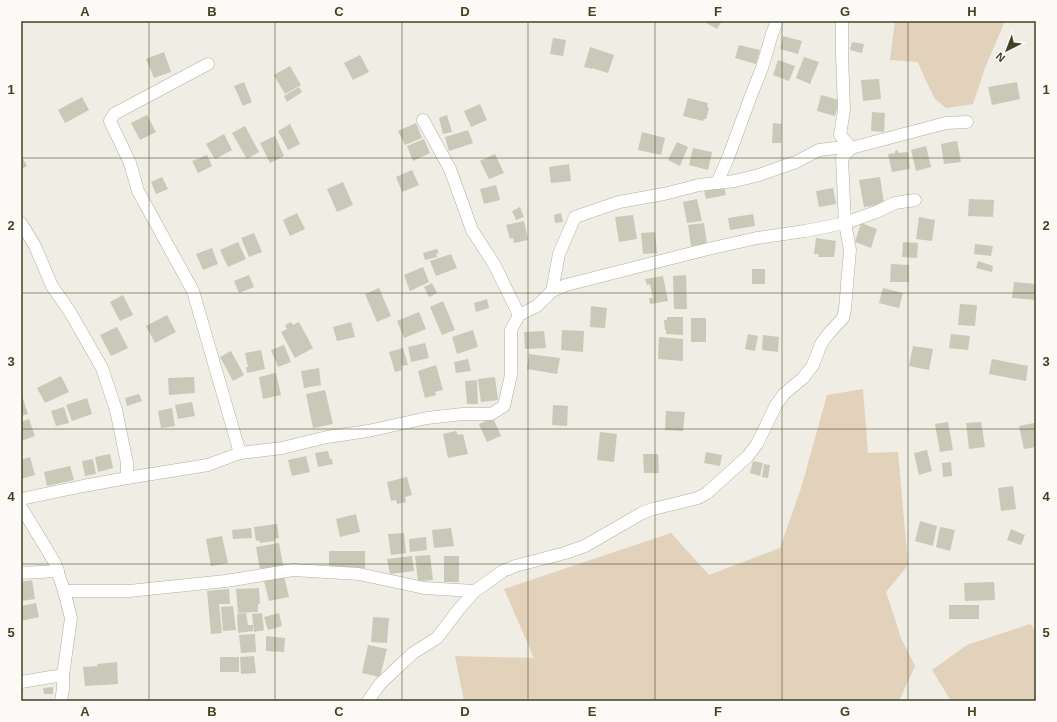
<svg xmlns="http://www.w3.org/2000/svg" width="1057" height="722" font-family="Arial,sans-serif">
<rect width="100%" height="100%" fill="#efede4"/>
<g fill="#e2d1bb">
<polygon points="895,21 1005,21 985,68 973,104 946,108 935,99 925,79 918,62 890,60"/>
<polygon points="863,389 868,453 898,452 908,565 886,592 901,638 915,666 899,701 464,701 455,656 534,658 504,589 671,533 709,575 780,548 802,485 827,395"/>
<polygon points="1030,624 1036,631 1036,701 951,701 932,670 967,645"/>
</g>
<g fill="#cac8b9">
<polygon points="703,21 722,21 717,29"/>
<polygon points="783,36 802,41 798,54 780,49"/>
<polygon points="553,38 566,40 563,56 550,54"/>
<polygon points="852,42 864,44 862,53 850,50"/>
<polygon points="739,45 760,50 756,64 735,58"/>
<polygon points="590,47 614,55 608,73 592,68 592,69 584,67"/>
<polygon points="164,52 171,72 154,78 146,59"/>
<polygon points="360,55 369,72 353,80 344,63"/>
<polygon points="804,57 819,62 810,84 796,78"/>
<polygon points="778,60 795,66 789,81 773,75"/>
<polygon points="290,66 301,85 285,94 274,75"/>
<polygon points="879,79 881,99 863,101 861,80"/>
<polygon points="244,82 252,102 243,106 234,86"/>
<polygon points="1017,82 1020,99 992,105 988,87"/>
<polygon points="299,87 302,92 287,102 284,96"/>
<polygon points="821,95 839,100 835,116 817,111"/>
<polygon points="82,97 89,110 65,123 58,110"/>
<polygon points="688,98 708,103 707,107 709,108 706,119 704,119 703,121 683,116"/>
<polygon points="480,104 487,120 471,127 464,111"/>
<polygon points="872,112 885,113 884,132 871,131"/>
<polygon points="147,115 156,132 140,140 131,123"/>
<polygon points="447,115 452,132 443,134 439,118"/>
<polygon points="416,123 422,138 405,145 398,131"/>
<polygon points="773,123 782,124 781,143 772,143"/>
<polygon points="290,124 300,144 288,150 278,131"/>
<polygon points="245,126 259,152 247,159 232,133"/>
<polygon points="468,130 473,143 449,151 445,137"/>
<polygon points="642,132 665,138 661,155 638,150"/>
<polygon points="224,134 232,150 215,159 206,144"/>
<polygon points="275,136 284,156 270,163 260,143"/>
<polygon points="424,139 430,153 413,161 407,146"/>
<polygon points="957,141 961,162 944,164 941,144"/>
<polygon points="677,142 688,147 680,166 668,160"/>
<polygon points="926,146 931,167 916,171 911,150"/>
<polygon points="693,148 712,152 708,170 689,165"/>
<polygon points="898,150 898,153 908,152 910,169 892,172 888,154 895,153 895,151"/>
<polygon points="495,154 504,173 489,179 480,161"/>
<polygon points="21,155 27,166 21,169"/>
<polygon points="207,155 212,166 198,173 192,161"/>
<polygon points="569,164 571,181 551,183 549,167"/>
<polygon points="412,170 419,185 402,192 396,177"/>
<polygon points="162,177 168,189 156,194 151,182"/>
<polygon points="880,177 884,204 864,207 859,180"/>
<polygon points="343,182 353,205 337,212 327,189"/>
<polygon points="496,185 500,200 484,204 480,189"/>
<polygon points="724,187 726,195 706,199 704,190"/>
<polygon points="833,188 836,204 819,207 816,191"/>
<polygon points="697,199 702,221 687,223 683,202"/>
<polygon points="969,199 994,200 993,217 968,216"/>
<polygon points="520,207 524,217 516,220 512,211"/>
<polygon points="297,213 305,229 290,236 283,220"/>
<polygon points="561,213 563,222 555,223 554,215"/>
<polygon points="753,214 755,226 730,230 728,218"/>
<polygon points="633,215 637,239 619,242 615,217"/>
<polygon points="919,217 935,220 932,241 916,239"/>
<polygon points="524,221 528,240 514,243 513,238 510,239 506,225"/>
<polygon points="704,223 707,244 691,246 688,225"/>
<polygon points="861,223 877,229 871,248 855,242"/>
<polygon points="655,232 657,253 643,254 641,233"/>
<polygon points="254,233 262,252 249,257 241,238"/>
<polygon points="816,238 836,241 834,257 818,257 819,254 814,254"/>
<polygon points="238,242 246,259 228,267 220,250"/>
<polygon points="903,242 918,243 917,258 902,257"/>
<polygon points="975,244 993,246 991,256 974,254"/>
<polygon points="212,248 218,264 203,270 196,254"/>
<polygon points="437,249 439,253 436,254 437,257 425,260 423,253"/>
<polygon points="451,254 457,268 436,276 430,261"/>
<polygon points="978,261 993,266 992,272 976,268"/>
<polygon points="891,264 909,265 909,282 890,282"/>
<polygon points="423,267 429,282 410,291 404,275"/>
<rect x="752" y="269" width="13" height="15"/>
<polygon points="249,275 254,287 239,293 234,281"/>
<polygon points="686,275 687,309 674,309 673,276"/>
<polygon points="663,276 668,301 650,304 649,298 653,298 650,284 647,285 645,279"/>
<polygon points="1014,282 1036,284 1036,300 1012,298"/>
<polygon points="432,283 437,293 429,297 424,287"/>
<polygon points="379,288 391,316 377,322 365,294"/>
<polygon points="883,288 903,293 899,308 879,303"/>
<polygon points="123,295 133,315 120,321 110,302"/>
<polygon points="487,299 489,308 476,312 474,303"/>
<polygon points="443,301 455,330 442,335 430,307"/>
<polygon points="960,304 977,305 975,326 958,325"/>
<polygon points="591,306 607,308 605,328 590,327"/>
<polygon points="419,312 426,329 404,338 397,321"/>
<polygon points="167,315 176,332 155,343 146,326"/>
<polygon points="667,317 683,317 683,335 666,334 666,330 665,330 664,320 667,320"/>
<rect x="691" y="318" width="15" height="24"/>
<polygon points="291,322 293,325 299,322 313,348 295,358 281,332 287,329 285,325"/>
<polygon points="351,322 355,337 337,341 333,327"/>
<polygon points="117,327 128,348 111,356 100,335"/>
<polygon points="473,330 478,347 457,354 452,337"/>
<polygon points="562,330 584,331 583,352 561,350"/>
<polygon points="544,331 546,348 525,349 524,332"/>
<polygon points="748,334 758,336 755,351 745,349"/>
<polygon points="951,334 970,336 968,350 949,348"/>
<polygon points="763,335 779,337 778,352 762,350"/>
<polygon points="659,337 683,339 683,361 658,359"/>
<polygon points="425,343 429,358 411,362 408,347"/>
<polygon points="284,345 291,362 278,367 271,350"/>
<polygon points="913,346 933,349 929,370 909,366"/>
<polygon points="403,348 408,365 401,366 402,370 395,372 389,352"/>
<polygon points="261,350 265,369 247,373 246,367 248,367 245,353"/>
<polygon points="231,351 244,375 233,381 220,357"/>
<polygon points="529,354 560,358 557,374 527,369"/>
<polygon points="468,359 471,371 456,373 454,362"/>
<polygon points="992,359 1028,366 1026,381 989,374"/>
<polygon points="436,365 443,390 435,392 436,395 425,398 418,371"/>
<polygon points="319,368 321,385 304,388 301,371"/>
<polygon points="276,373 281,395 263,399 259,377"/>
<polygon points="61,376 69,392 45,403 37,388"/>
<polygon points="194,377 195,393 169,395 168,378"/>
<polygon points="495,377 498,400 481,402 478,379"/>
<polygon points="477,380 478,404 467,404 465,381"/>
<polygon points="325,390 333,424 313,428 306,394"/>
<polygon points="21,393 28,414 21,416"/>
<polygon points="139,394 142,401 127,406 125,398"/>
<polygon points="87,398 92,414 72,421 66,405"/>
<polygon points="192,402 195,416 178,419 175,405"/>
<polygon points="553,405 568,406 567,426 552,425"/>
<polygon points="64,407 69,423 56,426 51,411"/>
<polygon points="172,408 175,426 161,428 158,411"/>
<polygon points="666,411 685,412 683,431 665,430"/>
<polygon points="493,418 501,436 487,442 479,424"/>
<polygon points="29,419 35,436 21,441 21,422"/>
<polygon points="948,422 953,450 940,452 935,424"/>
<polygon points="981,422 985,447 969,449 966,423"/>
<polygon points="1034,423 1036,433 1036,447 1024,449 1019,426"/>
<polygon points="456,431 458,435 463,434 468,454 448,458 443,434"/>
<polygon points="600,432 617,434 614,462 597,460"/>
<polygon points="927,450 932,471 919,475 914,453"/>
<polygon points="328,451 330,459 332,459 333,464 318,467 315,453"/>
<polygon points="706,452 722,455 720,466 704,463"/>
<polygon points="110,454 113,468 98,472 95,457"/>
<polygon points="643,454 658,454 659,473 644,473"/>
<polygon points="306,456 310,472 292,476 288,460"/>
<polygon points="30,457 35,475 21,479 21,460"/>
<polygon points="93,459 96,474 85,476 82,461"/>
<polygon points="753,461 763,463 760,476 750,473"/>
<polygon points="951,462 952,476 943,477 942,463"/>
<polygon points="764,464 770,465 768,478 762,477"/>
<polygon points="70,466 74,480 47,486 44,472"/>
<polygon points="407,477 412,495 405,497 406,502 397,504 396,500 391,501 387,482"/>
<polygon points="1013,486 1016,509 1001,511 998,488"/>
<polygon points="356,514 360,532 340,537 336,519"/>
<polygon points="920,521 937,526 933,546 915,541"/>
<polygon points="277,524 279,538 274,539 275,541 260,543 259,540 256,541 254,527"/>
<polygon points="940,527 955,530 950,551 936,547"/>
<polygon points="251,528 252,538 233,539 232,530"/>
<polygon points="451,528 454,546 434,548 432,530"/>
<polygon points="1011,529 1025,535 1021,545 1007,540"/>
<polygon points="404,533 406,553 391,555 388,534"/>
<polygon points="222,536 228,563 211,566 206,539"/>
<polygon points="426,537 427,550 410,552 409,539"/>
<polygon points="279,543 283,565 260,569 256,547"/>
<rect x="329" y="551" width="36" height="17"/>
<polygon points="430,555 433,580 418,581 415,556"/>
<polygon points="412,556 414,571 390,574 387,559"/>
<rect x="444" y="556" width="15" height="26"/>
<polygon points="284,576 289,597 269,601 264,581"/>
<polygon points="32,580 35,599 21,601 21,582"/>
<polygon points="994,582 995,600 965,601 964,583"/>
<polygon points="259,588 260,604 258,604 258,612 238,613 236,589"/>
<polygon points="229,589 230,604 219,604 222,633 211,634 207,591"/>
<polygon points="36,603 39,617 21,621 21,606"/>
<rect x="949" y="605" width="30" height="14"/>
<polygon points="233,606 236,630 223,631 221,607"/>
<polygon points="246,613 248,625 253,625 253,631 238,633 237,614"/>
<polygon points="262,613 264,630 254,632 252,614"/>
<polygon points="279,613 282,626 268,630 264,617"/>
<polygon points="373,617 389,618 387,643 371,642"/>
<polygon points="255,634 256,652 241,653 239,635"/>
<polygon points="266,636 285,638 284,652 266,651"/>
<polygon points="368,645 387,649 380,677 362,673"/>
<polygon points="254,656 256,673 241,674 240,657"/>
<rect x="220" y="657" width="19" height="15"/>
<polygon points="117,662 118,684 85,686 83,667 98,666 97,664"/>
<polygon points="53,687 53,694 44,694 43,688"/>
</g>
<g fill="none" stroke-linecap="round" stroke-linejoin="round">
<g stroke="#b1b09e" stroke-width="13">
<g id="minor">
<polyline points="208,64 114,114 110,121 130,163 138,191 193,291 240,453"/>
<polyline points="423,120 450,169 472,230 494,264 519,315"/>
<polyline points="717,183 728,158 752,93 762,68 772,34 777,21"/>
<polyline points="21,223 35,246 52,286 70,312 102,368 116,410 127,463 127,478 83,486 21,499"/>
<polyline points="552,291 559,254 575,217 619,202 664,194 699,185 735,181 759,175 796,162 819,150 836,148 851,148 946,123 967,122"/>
<polyline points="127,478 208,465 240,453 282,448 327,437 368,431 427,418 463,414 491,414 504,406 511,375 511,330 519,315 537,306 552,291 566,285 708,249 757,238 805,231 845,223 876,212 895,203 915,200"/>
<polyline points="21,507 55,563 64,591 71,618 63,675 63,689 61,701"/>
<polyline points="21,573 58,571"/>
<polyline points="64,591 129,591 226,581 293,570 359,574 424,588 475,591"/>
<polyline points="21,682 63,675"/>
<polyline points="368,701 380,684 398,667 413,653 437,638 459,609 475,591 503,571 515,566 565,553 585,546 642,513 653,509 698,498 707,493 748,456 757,444 776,405 784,394 803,378 813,365 821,344 829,333 843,318 845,309 850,250 845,223 842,158 851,148 840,135 844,110 842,55 842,21"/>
</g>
</g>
<use href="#minor" stroke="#fff" stroke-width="12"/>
</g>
<path fill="none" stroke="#424321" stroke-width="1" stroke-opacity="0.55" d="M 149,21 L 149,701M 275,21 L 275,701M 402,21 L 402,701M 528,21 L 528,701M 655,21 L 655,701M 782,21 L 782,701M 908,21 L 908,701M 21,158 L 1036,158M 21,293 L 1036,293M 21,429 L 1036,429M 21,564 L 1036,564"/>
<rect width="1057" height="722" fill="none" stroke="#fbfaf6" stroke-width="44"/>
<g transform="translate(1007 50) rotate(222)" stroke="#fbfaf6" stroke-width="3" paint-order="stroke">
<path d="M0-3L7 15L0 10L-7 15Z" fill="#424321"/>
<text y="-6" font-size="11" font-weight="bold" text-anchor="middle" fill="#424321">N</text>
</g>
<rect x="22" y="22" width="1013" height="678" fill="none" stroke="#424321" stroke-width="1.5"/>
<g font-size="13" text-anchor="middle" font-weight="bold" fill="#424321">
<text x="85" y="16">A</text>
<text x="212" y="16">B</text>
<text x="339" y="16">C</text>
<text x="465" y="16">D</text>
<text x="592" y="16">E</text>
<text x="718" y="16">F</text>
<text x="845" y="16">G</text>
<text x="972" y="16">H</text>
<text x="11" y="94">1</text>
<text x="1046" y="94">1</text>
<text x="11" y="230">2</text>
<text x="1046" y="230">2</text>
<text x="11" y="366">3</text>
<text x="1046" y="366">3</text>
<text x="11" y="501">4</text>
<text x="1046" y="501">4</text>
<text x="11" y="637">5</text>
<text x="1046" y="637">5</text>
<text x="85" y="716">A</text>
<text x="212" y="716">B</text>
<text x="339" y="716">C</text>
<text x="465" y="716">D</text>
<text x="592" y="716">E</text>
<text x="718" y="716">F</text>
<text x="845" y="716">G</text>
<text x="972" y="716">H</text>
</g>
</svg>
